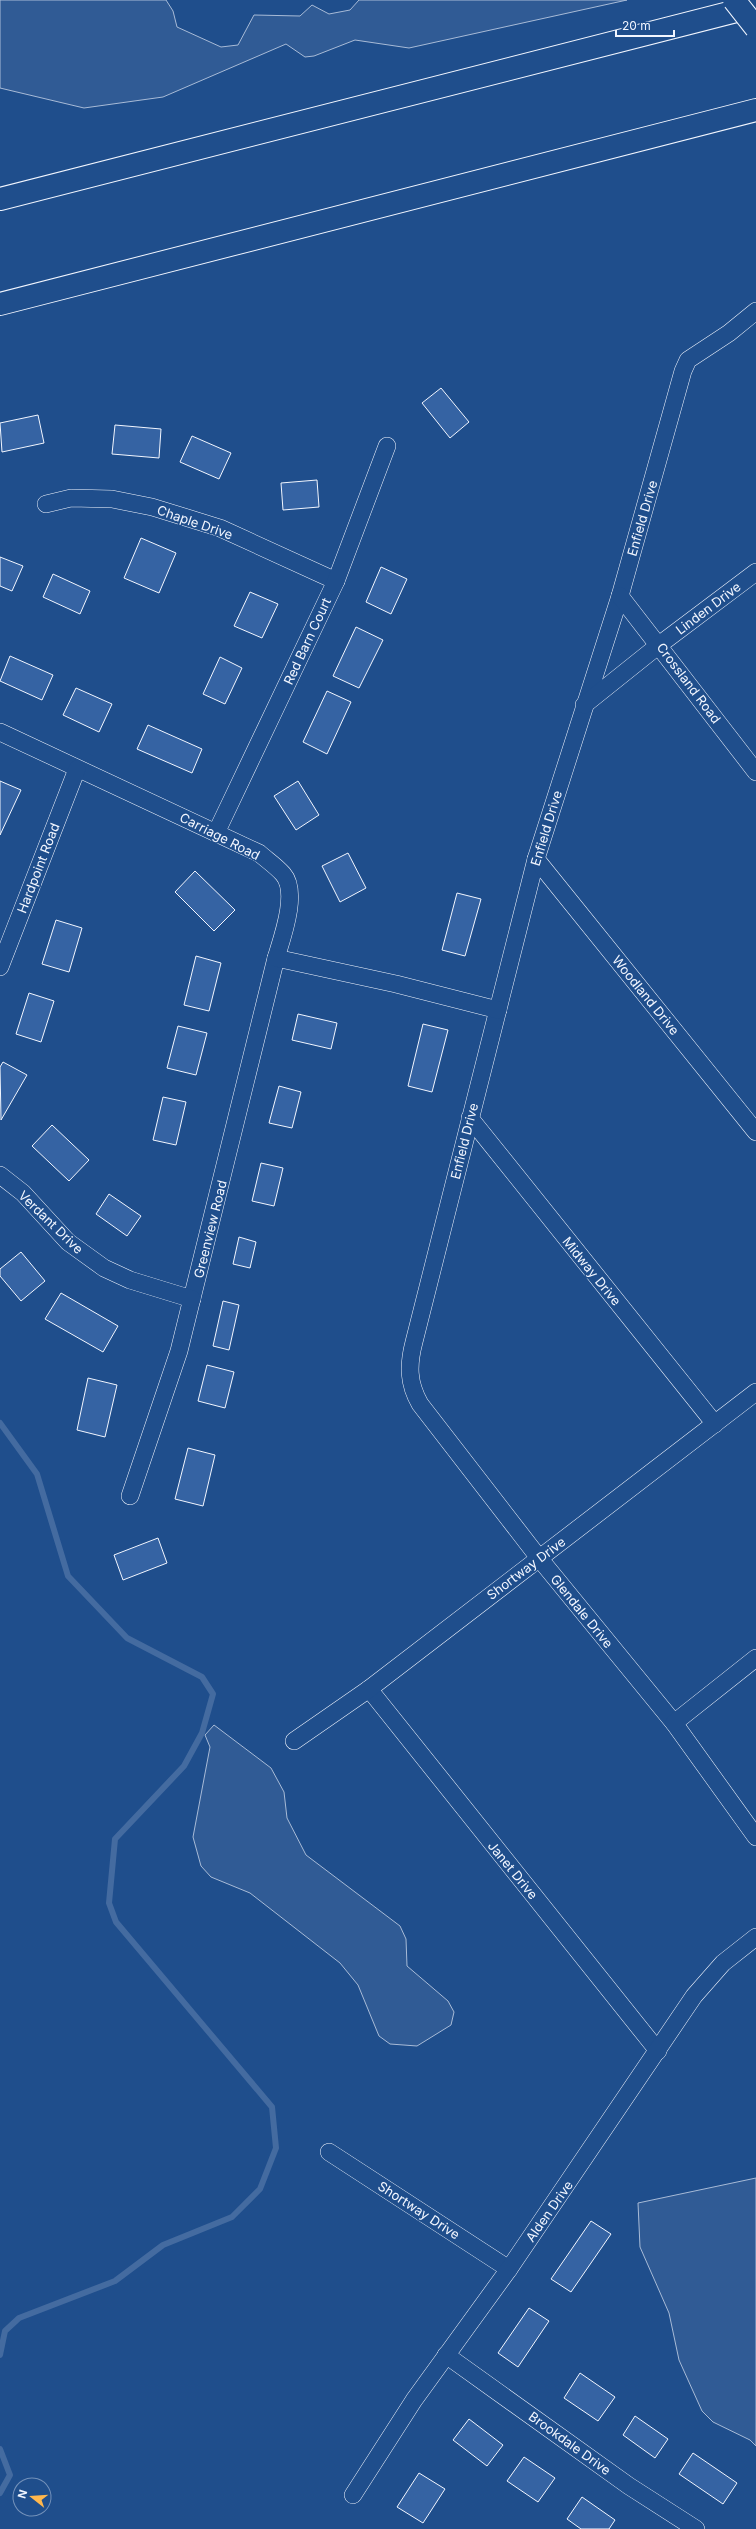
<svg xmlns="http://www.w3.org/2000/svg" width="756" height="2529" font-family="Inter,sans-serif">
<rect width="100%" height="100%" fill="#1f4e8c"/>
<g fill="#305b95" stroke="#a8bbd7">
<polygon points="0,0 166,0 173,11 177,27 221,47 238,45 254,15 300,16 312,5 329,14 350,10 359,0 627,0 409,48 355,40 314,56 305,57 286,44 163,97 84,108 0,88"/>
<polygon points="214,1725 271,1768 284,1792 287,1818 306,1855 400,1926 406,1939 407,1966 448,2001 454,2012 451,2025 417,2046 390,2044 379,2036 358,1985 340,1963 250,1893 211,1877 201,1866 193,1837 210,1747 205,1735"/>
<polygon points="756,2178 756,2446 750,2440 713,2422 702,2411 679,2360 669,2313 640,2247 638,2203"/>
</g>
<g fill="none" stroke-linecap="round" stroke-linejoin="round">
<g stroke="#446ba0" stroke-width="6">
<polyline points="0,1423 37,1474 68,1576 127,1638 202,1677 213,1694 202,1733 184,1766 115,1839 109,1903 116,1922 272,2107 276,2148 260,2189 232,2217 163,2245 115,2281 19,2318 5,2331 0,2355"/>
<polyline points="0,2449 10,2475 0,2493"/>
</g>
</g>
<g fill="#3563a3" stroke="#f2f6ff">
<polygon points="441,388 469,422 450,438 422,403"/>
<polygon points="38,415 44,443 2,452 0,423"/>
<polygon points="115,425 161,429 159,458 112,454"/>
<polygon points="192,436 231,453 219,479 180,462"/>
<polygon points="317,480 319,507 283,510 281,483"/>
<polygon points="141,538 176,553 159,593 124,578"/>
<polygon points="0,557 23,566 12,591 0,586"/>
<polygon points="381,567 407,579 391,614 366,602"/>
<polygon points="53,574 90,591 80,614 43,597"/>
<polygon points="250,592 278,604 262,638 234,626"/>
<polygon points="356,627 383,640 359,688 333,676"/>
<polygon points="10,656 53,675 42,700 0,681"/>
<polygon points="220,657 242,668 225,704 203,694"/>
<polygon points="76,688 112,704 99,732 63,715"/>
<polygon points="327,691 351,702 327,754 303,742"/>
<polygon points="148,725 202,749 192,773 137,749"/>
<polygon points="0,781 21,790 0,835"/>
<polygon points="298,781 319,815 296,830 274,796"/>
<polygon points="348,853 366,888 340,902 322,866"/>
<polygon points="195,871 235,910 214,931 175,892"/>
<polygon points="457,893 481,899 465,956 442,950"/>
<polygon points="56,920 82,928 69,972 42,964"/>
<polygon points="196,956 221,963 209,1011 184,1005"/>
<polygon points="29,993 54,1001 41,1042 16,1034"/>
<polygon points="298,1014 337,1023 331,1049 292,1040"/>
<polygon points="423,1024 448,1030 432,1092 408,1086"/>
<polygon points="178,1026 207,1033 196,1075 167,1068"/>
<polygon points="3,1062 27,1075 1,1120 0,1067"/>
<polygon points="279,1086 301,1092 292,1128 269,1123"/>
<polygon points="163,1097 186,1102 176,1145 153,1140"/>
<polygon points="52,1125 89,1160 69,1181 32,1146"/>
<polygon points="261,1163 283,1168 274,1206 252,1201"/>
<polygon points="109,1194 141,1216 127,1236 96,1214"/>
<polygon points="239,1237 256,1242 250,1268 233,1264"/>
<polygon points="21,1252 45,1281 21,1301 0,1276 0,1269"/>
<polygon points="61,1293 118,1326 103,1352 45,1319"/>
<polygon points="223,1301 239,1305 229,1350 213,1346"/>
<polygon points="207,1365 234,1372 225,1408 198,1401"/>
<polygon points="88,1378 117,1385 105,1437 77,1430"/>
<polygon points="188,1448 215,1455 203,1506 175,1499"/>
<polygon points="158,1538 167,1563 123,1580 114,1555"/>
<polygon points="591,2221 611,2234 571,2292 551,2279"/>
<polygon points="529,2308 549,2321 518,2367 498,2353"/>
<polygon points="580,2373 615,2397 598,2421 564,2398"/>
<polygon points="635,2416 668,2439 655,2458 623,2435"/>
<polygon points="469,2419 503,2445 487,2466 453,2440"/>
<polygon points="693,2453 737,2483 723,2504 679,2474"/>
<polygon points="524,2457 555,2478 538,2502 507,2481"/>
<polygon points="419,2473 445,2489 423,2523 397,2507"/>
<polygon points="582,2497 615,2520 609,2529 581,2529 567,2519"/>
</g>
<g fill="none" stroke-linecap="round" stroke-linejoin="round">
<g stroke="#f2f6ff" stroke-width="18">
<g id="minor">
<path d="M 756,311 L 729,333 L 688,360 L 683,371 L 620,596 L 536,859 L 414,1342 C 408,1365 408,1383 420,1404 L 539,1558 L 674,1723 L 756,1837"/>
<polyline points="46,504 71,498 112,499 152,507 220,528 336,581"/>
<polyline points="620,596 756,772"/>
<polyline points="584,705 659,645 756,572"/>
<path d="M 0,732 L 259,853 C 267,860 276,866 283,874 C 299,892 282,938 276,958 L 179,1351 L 130,1496"/>
<polyline points="216,833 336,581 387,446"/>
<polyline points="536,859 756,1132"/>
<polyline points="276,958 396,984 498,1010"/>
<polyline points="0,967 77,769"/>
<polyline points="470,1118 715,1424"/>
<polyline points="0,1175 23,1193 68,1242 104,1268 130,1280 192,1299"/>
<polyline points="369,1689 658,2051"/>
<polyline points="674,1723 756,1658"/>
<polyline points="294,1741 369,1689 756,1392"/>
<polyline points="329,2152 509,2269"/>
<polyline points="446,2355 629,2486 696,2529"/>
<polyline points="353,2495 414,2400 509,2269 694,1996 723,1963 756,1937"/>
</g>
</g>
<g stroke="#f2f6ff" stroke-width="24">
<g id="motorway">
<polyline points="0,199 756,6"/>
<polyline points="0,304 756,110"/>
</g>
</g>
<use href="#minor" stroke="#1f4e8c" stroke-width="17"/>
<use href="#motorway" stroke="#1f4e8c" stroke-width="22"/>
<g stroke="#f2f6ff" stroke-width="24" stroke-linecap="butt">
<polyline id="secondary-bridge" points="734,0 756,28"/>
</g>
<use href="#secondary-bridge" stroke="#1f4e8c" stroke-width="22"/>
</g>
<g text-anchor="middle" dominant-baseline="central" stroke-width="3" stroke-linejoin="round" paint-order="stroke">
<g font-size="13" fill="#f2f6ff" stroke="#1f4e8c">
<text transform="translate(642 518) rotate(-74)">Enfield Drive</text>
<text transform="translate(195 522) rotate(19)">Chaple Drive</text>
<text transform="translate(708 608) rotate(-37)">Linden Drive</text>
<text transform="translate(307 641) rotate(-65)">Red Barn Court</text>
<text transform="translate(689 683) rotate(53)">Crossland Road</text>
<text transform="translate(546 828) rotate(-73)">Enfield Drive</text>
<text transform="translate(220 836) rotate(27)">Carriage Road</text>
<text transform="translate(38 868) rotate(-69)">Hardpoint Road</text>
<text transform="translate(646 995) rotate(51)">Woodland Drive</text>
<text transform="translate(464 1141) rotate(-76)">Enfield Drive</text>
<text transform="translate(51 1222) rotate(44)">Verdant Drive</text>
<text transform="translate(210 1229) rotate(-76)">Greenview Road</text>
<text transform="translate(592 1271) rotate(51)">Midway Drive</text>
<text transform="translate(526 1568) rotate(-37)">Shortway Drive</text>
<text transform="translate(582 1611) rotate(51)">Glendale Drive</text>
<text transform="translate(513 1870) rotate(51)">Janet Drive</text>
<text transform="translate(419 2210) rotate(33)">Shortway Drive</text>
<text transform="translate(549 2211) rotate(-55)">Alden Drive</text>
<text transform="translate(570 2443) rotate(36)">Brookdale Drive</text>
</g>
</g>
<g transform="translate(32 2497) rotate(287)"><circle r="19" fill="#1f4e8c" stroke="#7391ba"/>
<path d="M0-3L7 15L0 10L-7 15Z" fill="#ffb74d"/>
<text y="-6" font-size="11" font-weight="bold" text-anchor="middle" fill="#f2f6ff">N</text>
</g>
<path d="M616 30v6h58v-6" fill="none" stroke="#f2f6ff" stroke-width="2"/>
<text x="622" y="30" font-size="12" fill="#f2f6ff" stroke="#1f4e8c" stroke-width="3" paint-order="stroke">20 m</text>
</svg>
